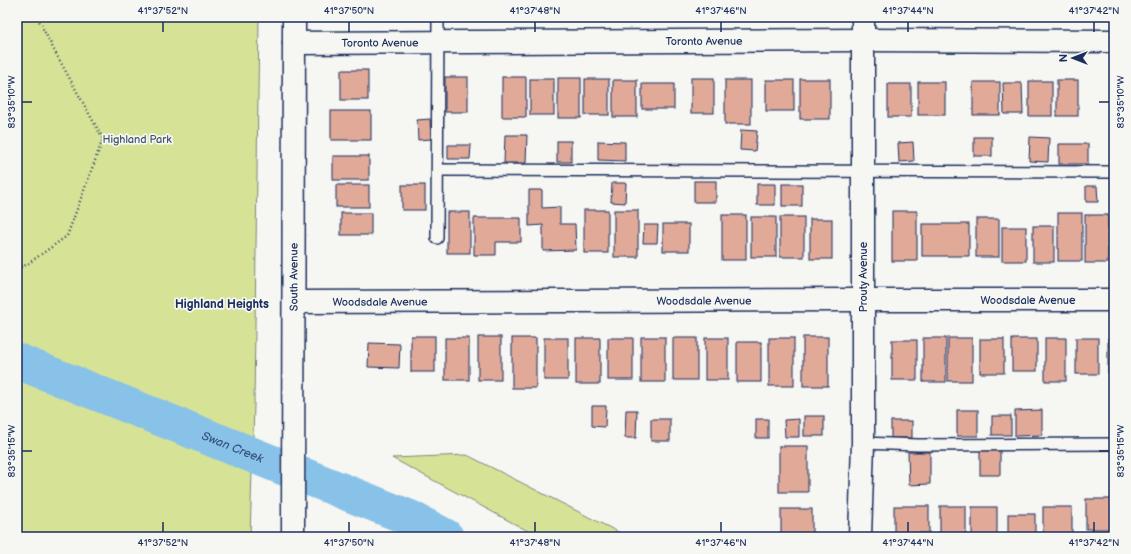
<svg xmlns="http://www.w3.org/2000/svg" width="1131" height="554" font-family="'Balsamiq Sans',sans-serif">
<rect width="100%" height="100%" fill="#f6f6f2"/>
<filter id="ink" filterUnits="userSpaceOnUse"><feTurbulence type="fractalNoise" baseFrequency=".025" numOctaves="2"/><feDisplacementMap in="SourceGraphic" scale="8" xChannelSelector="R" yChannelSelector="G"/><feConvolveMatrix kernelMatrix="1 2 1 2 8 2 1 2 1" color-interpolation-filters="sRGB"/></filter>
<g filter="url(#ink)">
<g fill="#d6e396" stroke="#78897a">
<polygon points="17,17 259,17 254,404 250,537 17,537"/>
<polygon points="467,455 628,537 539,537 392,458"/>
</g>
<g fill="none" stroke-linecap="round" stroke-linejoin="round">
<path stroke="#89c2e8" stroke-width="36" id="s1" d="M 17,361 L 410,518 L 446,537"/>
</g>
<g fill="#e1a998" stroke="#1b2f5e">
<rect x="341" y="70" width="27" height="30"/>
<rect x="445" y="77" width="23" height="35"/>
<rect x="502" y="77" width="24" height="40"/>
<rect x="558" y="78" width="23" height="40"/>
<rect x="691" y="78" width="23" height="35"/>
<rect x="530" y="79" width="24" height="36"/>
<rect x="585" y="79" width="24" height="36"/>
<rect x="800" y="79" width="30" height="40"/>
<rect x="613" y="80" width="24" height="37"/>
<rect x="725" y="80" width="26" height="44"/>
<rect x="766" y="80" width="28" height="31"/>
<rect x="1057" y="80" width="21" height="36"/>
<rect x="1029" y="81" width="23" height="35"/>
<rect x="918" y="82" width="27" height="33"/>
<rect x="973" y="82" width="27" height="33"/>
<rect x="1110" y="82" width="4" height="47"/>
<polygon points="1003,83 1022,83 1023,114 1004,114"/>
<rect x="642" y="84" width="32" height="25"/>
<rect x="888" y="84" width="23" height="33"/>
<rect x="331" y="111" width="40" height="29"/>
<polygon points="430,119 431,139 418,140 417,120"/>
<polygon points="741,130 757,131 755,151 740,150"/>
<polygon points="505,135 527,135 526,163 504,163"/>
<rect x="974" y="137" width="18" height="19"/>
<polygon points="1030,137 1049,138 1048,162 1029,161"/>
<rect x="557" y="141" width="14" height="21"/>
<polygon points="598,141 625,142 625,161 598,160"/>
<polygon points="913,142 914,161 899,162 898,143"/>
<rect x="1059" y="144" width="29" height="20"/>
<polygon points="448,145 471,145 470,159 448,159"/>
<rect x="333" y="156" width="36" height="24"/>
<rect x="694" y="181" width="22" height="21"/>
<polygon points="612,183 626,183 625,203 611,202"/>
<rect x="757" y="184" width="18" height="21"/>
<rect x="782" y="184" width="20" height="22"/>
<rect x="336" y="185" width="33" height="22"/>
<rect x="402" y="185" width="23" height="25"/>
<polygon points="1086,186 1097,186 1098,202 1086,202"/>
<polygon points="529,190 542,190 542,208 560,207 560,224 575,224 576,250 543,251 543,225 529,226"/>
<rect x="584" y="210" width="24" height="43"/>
<rect x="614" y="210" width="24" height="47"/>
<rect x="892" y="211" width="25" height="50"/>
<rect x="447" y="212" width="23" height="41"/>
<rect x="341" y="213" width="30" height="22"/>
<rect x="1058" y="213" width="24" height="48"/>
<rect x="722" y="215" width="24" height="45"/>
<rect x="1085" y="215" width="23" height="48"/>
<rect x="751" y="217" width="25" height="40"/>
<rect x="780" y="217" width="24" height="40"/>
<polygon points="474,218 521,218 521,242 496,242 496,255 474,255"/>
<rect x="810" y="219" width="22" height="40"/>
<rect x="976" y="219" width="23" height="38"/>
<polygon points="1112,220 1114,220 1114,262 1113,262"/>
<rect x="663" y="224" width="26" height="27"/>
<rect x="922" y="224" width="47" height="32"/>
<polygon points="644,225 658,225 657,243 643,243"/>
<rect x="1033" y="226" width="21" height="36"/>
<rect x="1002" y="227" width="24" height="34"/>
<rect x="411" y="336" width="24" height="36"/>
<rect x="478" y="337" width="23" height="43"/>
<rect x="641" y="337" width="24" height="45"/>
<rect x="803" y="337" width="25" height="49"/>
<rect x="445" y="338" width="24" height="42"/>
<rect x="512" y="338" width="24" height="50"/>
<rect x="544" y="338" width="24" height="42"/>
<rect x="576" y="338" width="24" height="46"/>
<rect x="608" y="338" width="25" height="42"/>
<rect x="673" y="338" width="24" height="42"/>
<rect x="705" y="338" width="23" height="42"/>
<rect x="769" y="338" width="25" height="48"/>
<rect x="923" y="338" width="23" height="44"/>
<rect x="948" y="338" width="24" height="43"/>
<rect x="1045" y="338" width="21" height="43"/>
<rect x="1076" y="338" width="22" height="36"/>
<rect x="1108" y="338" width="6" height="35"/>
<rect x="980" y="339" width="24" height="34"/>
<rect x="1012" y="339" width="25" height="32"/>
<rect x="892" y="340" width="25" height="40"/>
<rect x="737" y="342" width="24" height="40"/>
<polygon points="369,343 400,344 399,368 368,367"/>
<polygon points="592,406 606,406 605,427 592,426"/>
<polygon points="626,410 637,410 636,438 625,438"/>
<rect x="957" y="410" width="21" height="26"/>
<polygon points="1042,410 1042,435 1015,436 1015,411"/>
<rect x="804" y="416" width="20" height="20"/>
<rect x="992" y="416" width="19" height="19"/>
<rect x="651" y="419" width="19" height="22"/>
<rect x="756" y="419" width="12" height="19"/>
<polygon points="799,419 799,437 785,437 784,420"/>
<rect x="891" y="421" width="21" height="17"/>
<rect x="779" y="446" width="29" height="46"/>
<rect x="980" y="450" width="20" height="25"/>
<polygon points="908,452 930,452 930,484 909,485"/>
<rect x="1086" y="499" width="28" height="30"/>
<rect x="894" y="506" width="35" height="27"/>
<rect x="940" y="506" width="26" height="28"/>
<rect x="972" y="507" width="25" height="30"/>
<rect x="1043" y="507" width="29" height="28"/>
<rect x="781" y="509" width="31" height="28"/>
<rect x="1008" y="514" width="27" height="23"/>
</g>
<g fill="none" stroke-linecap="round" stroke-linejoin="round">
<g stroke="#1b2f5e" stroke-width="14">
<g id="service">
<polyline points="438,170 1114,172"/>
<polyline points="437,238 438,17"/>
<polyline points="863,443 918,445 1114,444"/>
</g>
</g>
<g stroke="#1b2f5e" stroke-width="25">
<g id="minor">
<path id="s2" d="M 294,43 L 863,40 L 1114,41"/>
<polyline points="860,537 863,443 863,17"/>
</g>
</g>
<g stroke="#1b2f5e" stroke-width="25">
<g id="tertiary">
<path id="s3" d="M 294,302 L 863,300 L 1114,300"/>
<path id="s4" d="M 293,537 L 294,17"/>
</g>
</g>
<polyline stroke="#1b2f5e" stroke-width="2.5" stroke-dasharray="1 3" stroke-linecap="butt" points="17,268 26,265 67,236 103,139 55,52 37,17"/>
<use href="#service" stroke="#f6f6f2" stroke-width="11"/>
<use href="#minor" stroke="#f6f6f2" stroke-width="22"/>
<use href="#tertiary" stroke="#f6f6f2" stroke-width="22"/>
</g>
</g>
<path fill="none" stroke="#1b2f5e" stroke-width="1.5" d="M 163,22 L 163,32M 349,22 L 349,32M 535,22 L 535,32M 721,22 L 721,32M 908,22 L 908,32M 1094,22 L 1094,32M 22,102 L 32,102M 1099,102 L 1109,102M 22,451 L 32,451M 1099,451 L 1109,451M 163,522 L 163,532M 349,522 L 349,532M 535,522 L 535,532M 721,522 L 721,532M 908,522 L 908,532M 1094,522 L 1094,532"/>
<g text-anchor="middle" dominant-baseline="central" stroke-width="3.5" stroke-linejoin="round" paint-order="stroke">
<g font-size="11" fill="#1b2f5e" stroke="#f6f6f2">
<text stroke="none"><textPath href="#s2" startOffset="410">Toronto Avenue</textPath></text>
<text stroke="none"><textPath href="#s2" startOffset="86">Toronto Avenue</textPath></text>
<text stroke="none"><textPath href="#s4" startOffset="260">South Avenue</textPath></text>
<text transform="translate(863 277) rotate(-90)">Prouty Avenue</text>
<text stroke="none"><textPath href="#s3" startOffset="410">Woodsdale Avenue</textPath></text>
<text stroke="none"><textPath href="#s3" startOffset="734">Woodsdale Avenue</textPath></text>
<text stroke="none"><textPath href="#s3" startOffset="86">Woodsdale Avenue</textPath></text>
</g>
<g font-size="11" fill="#405369" stroke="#f6f6f2">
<text x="137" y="139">Highland Park</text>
</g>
<g font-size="12" font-weight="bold" fill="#1b2f5e" stroke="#f6f6f2">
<text x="222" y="304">Highland Heights</text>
</g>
<g font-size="12" font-style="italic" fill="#365480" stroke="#f6f6f2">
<text stroke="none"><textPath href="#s1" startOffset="232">Swan Creek</textPath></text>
</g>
</g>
<rect width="1131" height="554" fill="none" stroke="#f6f6f2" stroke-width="44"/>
<g transform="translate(1073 58) rotate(270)" stroke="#f6f6f2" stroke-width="3" paint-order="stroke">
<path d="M0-3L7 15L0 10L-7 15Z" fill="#1b2f5e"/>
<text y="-6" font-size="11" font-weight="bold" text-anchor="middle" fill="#1b2f5e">N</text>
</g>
<rect x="22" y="22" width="1087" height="510" fill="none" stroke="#1b2f5e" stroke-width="1.5"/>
<g font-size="10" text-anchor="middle" fill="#1b2f5e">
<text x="163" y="14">41°37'52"N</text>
<text x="349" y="14">41°37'50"N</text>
<text x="535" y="14">41°37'48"N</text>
<text x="721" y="14">41°37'46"N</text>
<text x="908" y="14">41°37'44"N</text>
<text x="1094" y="14">41°37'42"N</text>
<text transform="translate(1120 102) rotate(-90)" y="4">83°35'10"W</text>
<text transform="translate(11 102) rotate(-90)" y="4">83°35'10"W</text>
<text transform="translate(1120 451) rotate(-90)" y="4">83°35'15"W</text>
<text transform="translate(11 451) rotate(-90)" y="4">83°35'15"W</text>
<text x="163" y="546">41°37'52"N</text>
<text x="349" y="546">41°37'50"N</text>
<text x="535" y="546">41°37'48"N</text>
<text x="721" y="546">41°37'46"N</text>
<text x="908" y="546">41°37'44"N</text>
<text x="1094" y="546">41°37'42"N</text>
</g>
</svg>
